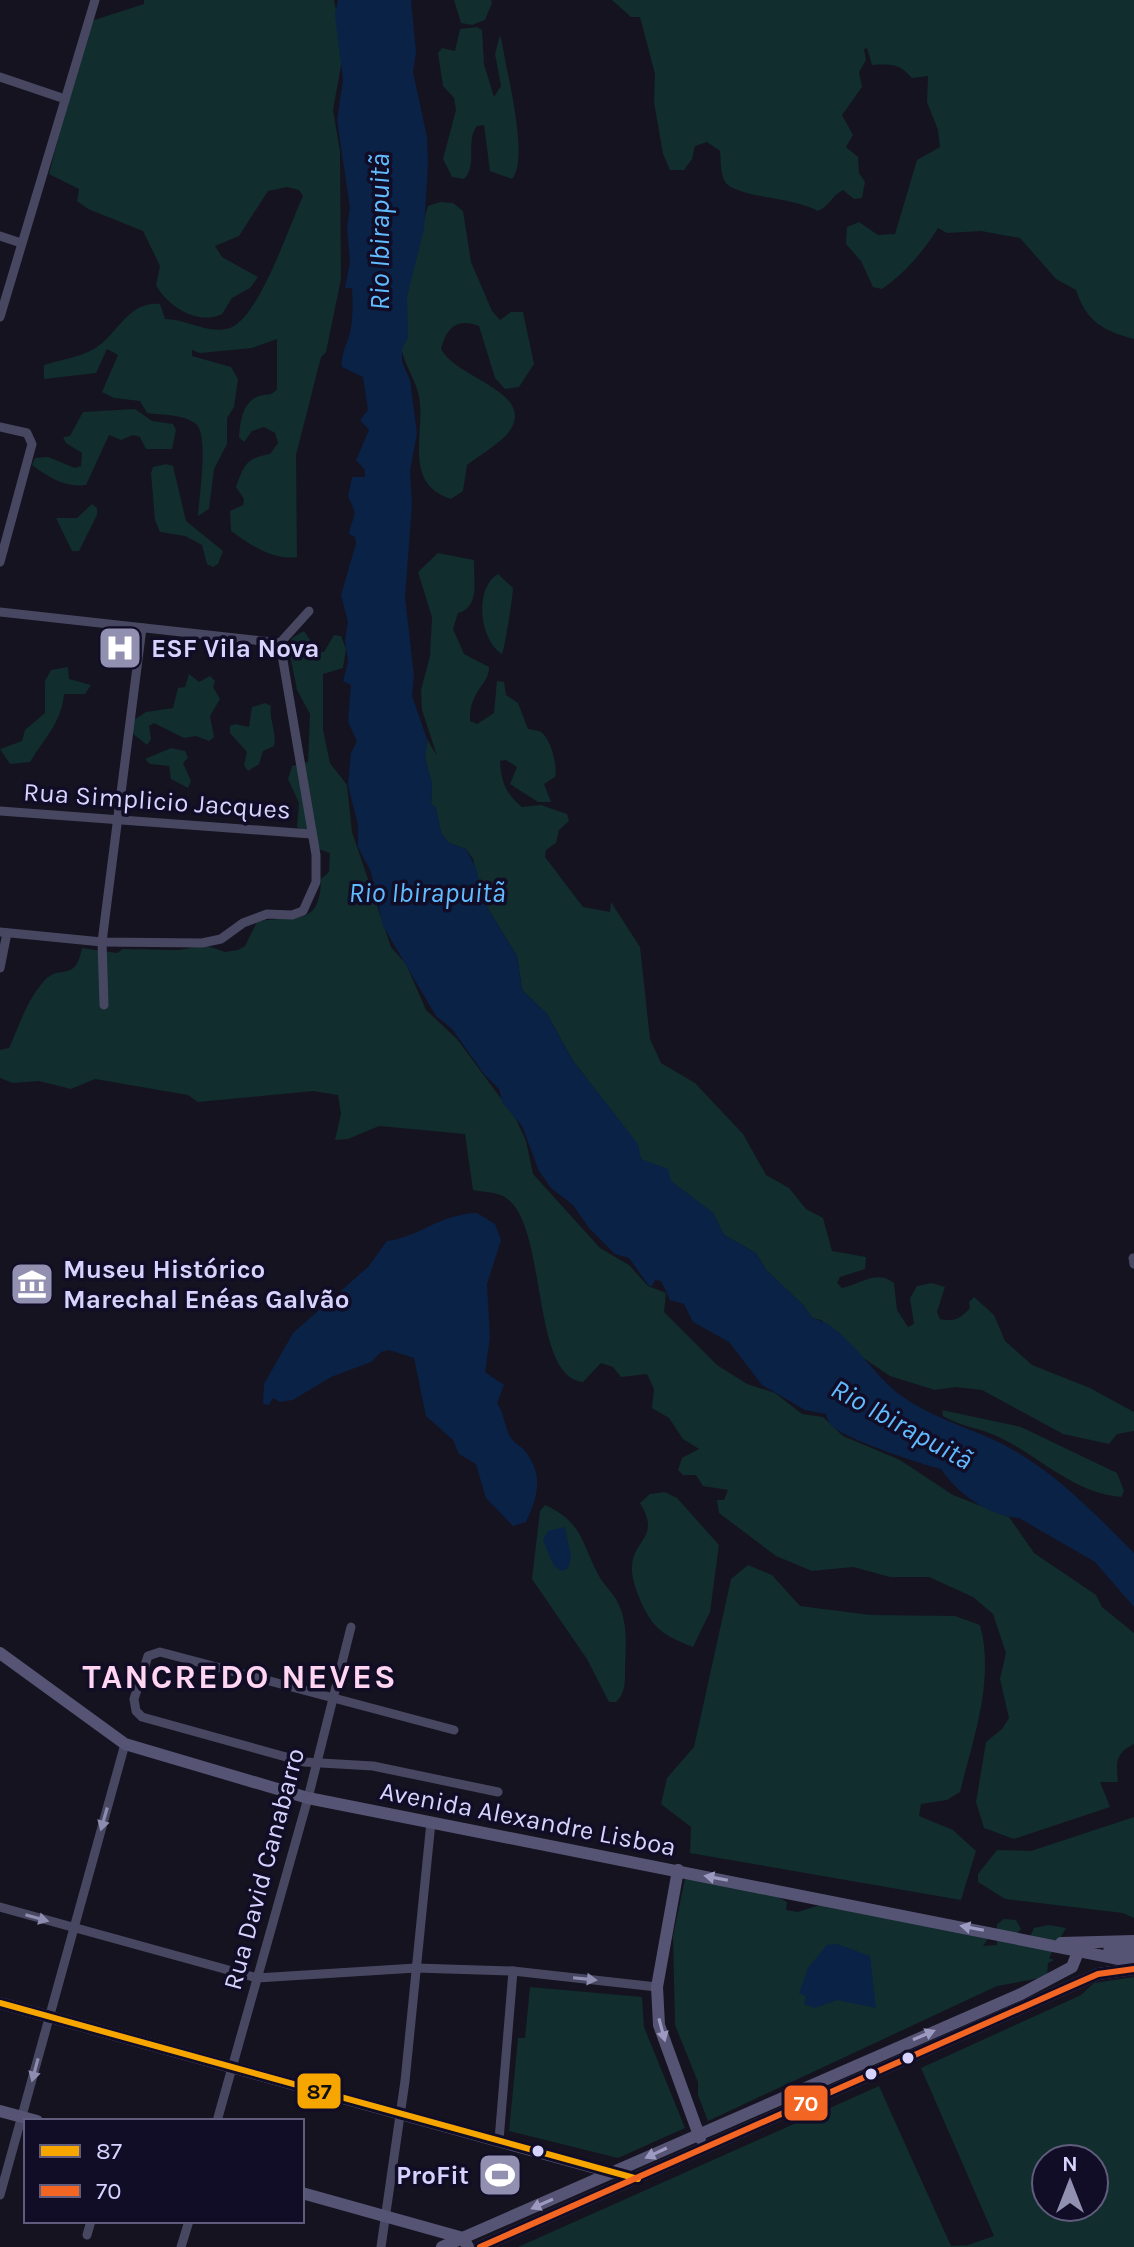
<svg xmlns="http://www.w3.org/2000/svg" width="1134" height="2247" font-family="Karla,sans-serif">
<rect width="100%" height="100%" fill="#151320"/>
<g fill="#112d2d" fill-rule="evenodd">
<path d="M 144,0 L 334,0 L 344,49 L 333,110 L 340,151 L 341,279 L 326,352 L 321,357 L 296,455 L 297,557 C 274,561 249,544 231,531 L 230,511 L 243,505 L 244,499 L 236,487 C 244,465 246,458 270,454 L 278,443 L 275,433 L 264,427 L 252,431 L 244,442 L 239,437 C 240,423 242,402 259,396 C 268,393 271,397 277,389 L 277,339 L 252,348 L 200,353 L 192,350 L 192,356 L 231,367 L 238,379 L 234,407 L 227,418 L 227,444 L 214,469 L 209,509 L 198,516 C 199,497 209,435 196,424 C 184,414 161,415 147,413 L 140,401 L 114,398 L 102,392 L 118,355 L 107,349 L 96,373 L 44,379 L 44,365 C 60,360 80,357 94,349 C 117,336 127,301 160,304 L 165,319 C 188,319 207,335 230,328 C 259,318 289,226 303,196 L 299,190 L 287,187 L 268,191 L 239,236 L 215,246 L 222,257 L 258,277 L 250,288 L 232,298 L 222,314 C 198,326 167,306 156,285 L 160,266 L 143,231 L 88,209 L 77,201 L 79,189 L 49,174 L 88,22 L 144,4 Z"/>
<polygon points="454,0 491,0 492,3 485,20 472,25 461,23"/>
<path d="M 612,0 L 1134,0 L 1134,339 C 1103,331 1086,321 1076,290 L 1056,279 L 1020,238 L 981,231 L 947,233 L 938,228 C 922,253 906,272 882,289 L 873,287 L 861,261 L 846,244 L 847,227 L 859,222 L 878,235 L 895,234 L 917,160 L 940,147 L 938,130 L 927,102 L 928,76 L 912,78 C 900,64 891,64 872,65 L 867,48 L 864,49 L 866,60 L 859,72 L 862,87 L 842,115 L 853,135 L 846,147 L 858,157 L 859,173 L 865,182 L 862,198 L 854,199 L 843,190 C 832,195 830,206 818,211 C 794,197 739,198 726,183 C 720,175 721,161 720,151 L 707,142 L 695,146 L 692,159 L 684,170 L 670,170 L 663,154 L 654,102 L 655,74 L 640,17 L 631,17 Z"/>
<path d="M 477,27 L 482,30 L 484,64 L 494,97 L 501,86 L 495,54 L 500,35 L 502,42 C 506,71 530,158 512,179 L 490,171 L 484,125 L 477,126 C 465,142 478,164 464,179 L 452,177 L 443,159 L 456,110 L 454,98 L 443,86 L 438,53 L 442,48 L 455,51 L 460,29 Z"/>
<path d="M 440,202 L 453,203 L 463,211 L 471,262 L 492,311 L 500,320 L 511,312 L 523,312 L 534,364 L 519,387 L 505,389 L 495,378 L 479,326 C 457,318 447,327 441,349 C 456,378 533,391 511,429 C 503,442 480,455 467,465 L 463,491 L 451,499 C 405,485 423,439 420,404 C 419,383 404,367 401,346 C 396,309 417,242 428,206 Z"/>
<path d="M 135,409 L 152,421 L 173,424 L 176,430 L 172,449 L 146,449 L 140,437 L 133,435 L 121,440 L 109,435 L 86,485 C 64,488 49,477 32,465 L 35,458 L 48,457 L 75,468 L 81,466 L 82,453 L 66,443 L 63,437 L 70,436 L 83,412 Z"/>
<polygon points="166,464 173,466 186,521 223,551 218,564 213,567 207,564 202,545 185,536 160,532 155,520 151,473 153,467"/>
<polygon points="92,504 97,508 97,515 79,551 72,551 56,518 77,518"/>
<path d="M 438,553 L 474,560 C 473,578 481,607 458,613 L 453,629 L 464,654 L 489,667 C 490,684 469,690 470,721 L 477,724 L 494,713 L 497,681 L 504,682 L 506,695 L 518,703 L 528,729 C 532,730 537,730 541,732 C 551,739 558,767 555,777 L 544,784 L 551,802 L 538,802 L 510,784 L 517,767 L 506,760 L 500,761 C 501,782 506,794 522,807 L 541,805 L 567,814 L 569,821 L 559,830 L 556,843 L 546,850 L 545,857 L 583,907 L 610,912 L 611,902 L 640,947 L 650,1039 L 661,1063 L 695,1083 L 743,1134 L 766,1175 L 789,1188 L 806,1209 L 823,1218 L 832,1251 L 866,1257 L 865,1269 L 840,1277 L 837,1283 L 842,1288 C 860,1284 877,1269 894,1283 L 897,1310 L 908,1327 L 914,1324 L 910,1298 L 917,1286 L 932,1283 L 945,1287 L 937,1312 L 940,1319 C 954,1322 960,1319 970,1308 L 969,1302 L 974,1297 L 994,1315 L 1005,1341 L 1032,1365 L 1090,1388 L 1134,1412 L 1134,1431 L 1117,1434 L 1109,1444 L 1063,1434 L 982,1390 L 955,1387 L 935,1390 L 890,1376 L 859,1355 L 821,1320 L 812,1318 L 803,1305 L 766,1270 L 756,1253 L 724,1235 L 713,1213 L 641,1159 L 622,1124 L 573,1061 L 547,1014 L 522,990 L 517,956 L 482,899 L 473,859 L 466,849 L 449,843 L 441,833 L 436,808 L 431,804 L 432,784 L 425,758 L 427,739 L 437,756 L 422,710 L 421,690 L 430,656 L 432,617 L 418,572 Z"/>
<path d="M 498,574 L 513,588 C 513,597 504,651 502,654 C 480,641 473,589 498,574 Z"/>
<path d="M 304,631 L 318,652 L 324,652 L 334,635 L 341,636 L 346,649 L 343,668 L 323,674 L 323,730 L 330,763 L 347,785 L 352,832 L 391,947 L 406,964 L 426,1010 L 457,1039 L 516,1119 L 526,1141 L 533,1174 L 600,1248 L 629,1265 L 648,1286 L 666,1293 L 664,1312 L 717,1365 L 747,1384 L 775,1393 L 802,1414 L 823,1417 L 843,1436 L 900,1460 L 953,1495 L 1009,1517 L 1034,1553 L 1096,1595 L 1102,1607 L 1134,1633 L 1134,1744 C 1115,1753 1116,1763 1118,1782 L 1100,1782 L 1110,1807 L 1014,1839 L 984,1828 L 976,1802 L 986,1742 L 1002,1729 L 1009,1718 L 1000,1679 L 1006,1653 L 993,1614 L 973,1597 L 929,1577 L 890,1577 L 853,1567 L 812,1571 L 776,1556 L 719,1513 L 717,1500 L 724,1500 L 728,1490 L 703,1486 L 696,1475 L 683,1475 L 678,1470 L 682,1458 L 699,1449 L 683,1439 L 669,1418 L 652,1408 L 654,1389 L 647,1374 L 621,1377 L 613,1367 L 601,1363 L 583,1382 C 529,1377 549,1219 503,1196 C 495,1192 482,1192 473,1190 L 465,1134 L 379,1126 L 348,1139 L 335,1140 L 341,1114 L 338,1095 L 313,1091 L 198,1102 L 188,1095 L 95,1079 L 71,1089 L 39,1081 L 13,1083 L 0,1078 L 0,1050 L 9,1048 C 19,1026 27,1000 44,981 C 60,963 75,984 82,948 L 117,953 L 123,949 L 179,950 L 205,945 L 225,952 L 238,950 L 245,946 L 257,922 C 292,913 320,931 321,879 L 329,872 L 330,853 L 310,846 L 309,833 L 297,827 L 299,803 L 288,779 L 292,766 L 308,762 L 310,714 L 297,690 L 289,650 L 292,638 Z"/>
<path d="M 68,667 L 69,679 L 91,685 L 85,694 L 64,694 C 62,722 43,740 30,762 L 10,764 L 0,749 L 22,741 L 25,730 L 45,713 L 45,681 L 51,670 Z"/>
<polygon points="189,674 199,682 210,676 215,681 213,687 220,699 210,716 214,737 209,741 196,736 184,738 154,723 149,726 151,739 147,745 132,733 134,720 146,712 173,708 178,688 185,687"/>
<path d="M 265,703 L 271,706 C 269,720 277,733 274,746 L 263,751 L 259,764 L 248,771 L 244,765 L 247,752 L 230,733 L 230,726 L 236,724 L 249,727 L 252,707 Z"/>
<polygon points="171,748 185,751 188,758 183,763 191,781 188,788 171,779 169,766 150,764 145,759"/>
<path d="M 942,1410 L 1021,1427 L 1117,1473 L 1124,1491 L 1121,1497 C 1074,1493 1041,1458 1001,1438 C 982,1428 961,1427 943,1416 Z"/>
<path d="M 665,1492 L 677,1498 L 719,1545 L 710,1612 L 693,1647 C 680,1642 665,1636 655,1625 C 645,1614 630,1581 632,1566 C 634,1539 661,1537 640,1503 L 650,1494 Z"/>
<path d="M 545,1505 C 584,1523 581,1543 599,1576 C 604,1585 612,1592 617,1601 C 628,1621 626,1645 625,1667 C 625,1680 626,1693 616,1702 L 609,1702 L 587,1659 L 532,1579 L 540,1511 Z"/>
<path d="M 748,1565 L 772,1575 L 800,1606 L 870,1615 L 955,1616 L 980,1625 C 995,1679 973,1740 960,1792 L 947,1800 L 921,1804 L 919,1816 L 953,1830 L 976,1851 L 961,1900 L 690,1853 L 691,1827 L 661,1804 L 667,1778 L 694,1747 L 731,1579 Z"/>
<polygon points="1134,1817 1134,1918 1123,1913 1005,1899 978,1882 978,1874 997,1850 1031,1851"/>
<polygon points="701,1878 769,1892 787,1902 786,1910 798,1912 823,1904 992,1933 983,1946 997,1945 997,1924 1004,1919 1016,1920 1021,1929 1016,1936 1030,1937 1034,1928 1049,1925 1066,1928 1049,1958 1054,1960 1048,1963 1047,1977 997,1986 708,2121 698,2095 698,2082 675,2025 673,1936 685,1879"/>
<path d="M 1134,1977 L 1134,2247 L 518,2247 L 879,2086 L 951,2246 L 968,2245 L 994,2236 L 921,2068 L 1081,1995 L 1094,1983 ZM 1046,2159 L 1094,2159 L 1094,2207 L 1046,2207 Z"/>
<polygon points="530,1987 642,1997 644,2027 685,2128 618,2158 509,2131 518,2038 525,2038"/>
</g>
<g fill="#092246">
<path d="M 338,0 L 411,0 L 416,52 L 413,72 L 427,137 L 428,163 L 424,229 L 407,296 L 408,337 L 402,349 L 402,362 L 410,380 L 417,433 L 410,471 L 412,504 L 405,597 L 414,676 L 412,696 L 427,739 L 425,758 L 432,784 L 431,804 L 436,808 L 441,833 L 449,843 L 466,849 L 477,870 L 482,899 L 517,956 L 522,990 L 547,1014 L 573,1061 L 638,1144 L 641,1159 L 668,1169 L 671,1181 L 713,1213 L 724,1235 L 756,1253 L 766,1270 L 803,1305 L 812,1318 C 845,1324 875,1379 903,1397 C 927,1414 959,1425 985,1436 C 1045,1461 1089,1508 1134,1553 L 1134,1607 L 1095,1562 L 1019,1518 C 988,1516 957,1493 941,1469 C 920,1464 843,1438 831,1425 C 828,1422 827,1418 826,1414 L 805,1410 L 762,1385 L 729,1342 L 693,1322 L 684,1304 L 670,1300 L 661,1281 L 655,1280 L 652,1286 L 649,1286 L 629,1258 L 615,1254 L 589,1228 L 573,1205 L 551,1188 L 539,1171 L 522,1126 L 502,1102 L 499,1089 L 484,1074 L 452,1029 L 436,1016 L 383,926 L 371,872 L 358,847 L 358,825 L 348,785 L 351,753 L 357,741 L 348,722 L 351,685 L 343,681 L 348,662 L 345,640 L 348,622 L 341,595 L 356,543 L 355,537 L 349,534 C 352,515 360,519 348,497 L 352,477 L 365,477 L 365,470 L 356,460 L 369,430 L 360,420 L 368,410 L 363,377 L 342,367 C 340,354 349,341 351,328 C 353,315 353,301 352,288 L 345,288 L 350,262 L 347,228 L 350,208 L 337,120 L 343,80 L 335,15 Z"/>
<path d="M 477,1213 L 495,1224 L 501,1240 L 487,1284 L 490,1337 L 485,1372 L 504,1385 L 497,1403 C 505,1414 504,1427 511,1438 C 514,1443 521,1446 525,1451 C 544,1475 538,1496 526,1522 L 513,1526 L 486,1498 L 476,1464 L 459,1454 L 453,1440 L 426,1416 L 414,1358 L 389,1350 L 381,1352 L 371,1362 L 331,1377 L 293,1400 L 280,1402 L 273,1398 L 269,1405 L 263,1404 L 264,1384 L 293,1333 L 368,1267 L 387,1241 C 423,1236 436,1215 477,1213 Z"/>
<polygon points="565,1527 571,1557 568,1568 562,1571 554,1566 543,1540 548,1531"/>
<polygon points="837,1944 870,1956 876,2008 837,2000 815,2008 804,2004 806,1996 799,1993 808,1968 827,1945"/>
</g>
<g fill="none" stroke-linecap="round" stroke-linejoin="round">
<g stroke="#474762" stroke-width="9">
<polyline points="0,77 65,99"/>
<polyline points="0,236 21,243"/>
<polyline points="0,317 95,0"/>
<polyline points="0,427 27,433 32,444 0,562"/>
<polyline points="0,612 280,643"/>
<polyline points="0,811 311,834"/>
<polyline points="0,932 102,942 202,943 221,939 243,923 267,914 292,915 303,911 316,882 316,855 280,643 309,611"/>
<polyline points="0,968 7,933"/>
<polyline points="104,1005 102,942 142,628"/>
<polyline points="1133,1258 1134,1264"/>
<polyline points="454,1730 160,1652 148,1656 134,1699 136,1711 142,1717 304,1762 373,1766 498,1792"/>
<polyline points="0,1907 257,1978 416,1968 513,1971 657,1987"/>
<polyline points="217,2121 308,1798 351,1627"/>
<polyline points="499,2140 513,1971"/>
<polyline points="0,2195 125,1744"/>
<polyline points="87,2235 91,2221"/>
<polyline points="181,2247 189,2221"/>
<polyline points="381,2247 405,2081 431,1822"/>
</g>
<g stroke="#565474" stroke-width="12">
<polyline points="0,1653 125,1744 308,1798 1134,1962"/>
<polyline points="678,1870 657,1987 659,2025 700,2138"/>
<polyline points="1061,1943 1134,1941"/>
<polyline points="1109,1951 1134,1951"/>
<polyline points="0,2003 614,2173"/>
<polyline points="0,2111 37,2121"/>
<polyline points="302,2193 463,2238 468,2247"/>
<polyline points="442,2247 1021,1994 1072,1967 1078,1952"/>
<polyline points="480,2247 1073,1985 1098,1974 1134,1969"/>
</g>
<g stroke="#110d26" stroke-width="12">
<polyline id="bus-1" points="0,2003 638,2179"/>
</g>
<g stroke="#110d26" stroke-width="12">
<polyline id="bus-2" points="480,2247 1073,1985 1098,1974 1134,1969"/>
</g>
<use href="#bus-1" stroke="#f7a600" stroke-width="6"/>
<use href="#bus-2" stroke="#f26522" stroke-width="6"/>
</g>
<defs><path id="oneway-solid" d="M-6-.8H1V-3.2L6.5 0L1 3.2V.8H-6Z" transform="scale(2)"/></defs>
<g fill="#8e8db0">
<use href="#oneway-solid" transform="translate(104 1819) rotate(106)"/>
<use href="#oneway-solid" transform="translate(37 1918) rotate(16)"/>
<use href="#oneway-solid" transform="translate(585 1979) rotate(6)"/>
<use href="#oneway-solid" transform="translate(35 2070) rotate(105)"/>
</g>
<g fill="#9c9ac0">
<use href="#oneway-solid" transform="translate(716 1878) rotate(-169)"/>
<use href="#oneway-solid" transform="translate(972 1928) rotate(-169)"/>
<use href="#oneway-solid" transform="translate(662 2030) rotate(75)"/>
<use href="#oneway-solid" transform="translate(924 2035) rotate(-23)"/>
<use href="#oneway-solid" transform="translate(656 2153) rotate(155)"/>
<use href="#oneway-solid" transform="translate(542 2204) rotate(156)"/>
</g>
<defs>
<g id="hospital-square" transform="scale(2.3)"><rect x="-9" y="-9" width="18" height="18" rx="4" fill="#9290b1" stroke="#110d26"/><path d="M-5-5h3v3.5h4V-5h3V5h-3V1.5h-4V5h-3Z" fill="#fff"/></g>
<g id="museum-square" transform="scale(2.3)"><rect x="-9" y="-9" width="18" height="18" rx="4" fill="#9290b1" stroke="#110d26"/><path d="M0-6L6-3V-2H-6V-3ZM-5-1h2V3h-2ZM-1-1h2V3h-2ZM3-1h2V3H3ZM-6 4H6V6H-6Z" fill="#fff"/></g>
<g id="stadium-square" transform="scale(2.3)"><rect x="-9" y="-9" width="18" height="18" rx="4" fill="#9290b1" stroke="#110d26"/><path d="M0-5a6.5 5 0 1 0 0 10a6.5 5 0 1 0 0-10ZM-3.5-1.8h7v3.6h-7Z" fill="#fff"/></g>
</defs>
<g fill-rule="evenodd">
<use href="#hospital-square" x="120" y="648"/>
<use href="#museum-square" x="32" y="1284"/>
<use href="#stadium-square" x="500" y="2175"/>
</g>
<g fill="#d6d3ff" stroke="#110d26" stroke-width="3">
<circle cx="908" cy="2058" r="7"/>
<circle cx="871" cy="2074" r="7"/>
<circle cx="538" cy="2151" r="7"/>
</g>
<g text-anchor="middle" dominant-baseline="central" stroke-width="7" stroke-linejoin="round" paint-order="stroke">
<g font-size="26" font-weight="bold" fill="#d6d3ff" stroke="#110d26" text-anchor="start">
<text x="151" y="648">ESF Vila Nova</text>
<text x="63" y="1269">Museu Histórico<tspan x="63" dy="30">Marechal Enéas Galvão</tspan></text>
<text x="469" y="2175" text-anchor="end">ProFit</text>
</g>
<g font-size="26" fill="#d6d3ff" stroke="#110d26">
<text transform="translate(157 801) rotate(4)">Rua Simplicio Jacques</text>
<text transform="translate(528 1819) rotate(11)">Avenida Alexandre Lisboa</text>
<text transform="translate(264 1869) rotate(-75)">Rua David Canabarro</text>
</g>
<g font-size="28" font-style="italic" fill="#61bbff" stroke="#110d26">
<text transform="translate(379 232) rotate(-90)">Rio Ibirapuitã</text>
<text x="427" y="892">Rio Ibirapuitã</text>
<text transform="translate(902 1424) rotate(29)">Rio Ibirapuitã</text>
</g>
<g font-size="34" font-weight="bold" letter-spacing="2" fill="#ffd5f1" stroke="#110d26">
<text x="240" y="1677">TANCREDO NEVES</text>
</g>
</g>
<g stroke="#110d26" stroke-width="3">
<rect x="296" y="2072" width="46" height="38" rx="8" fill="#f7a600"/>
<rect x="783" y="2084" width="46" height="38" rx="8" fill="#f26522"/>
</g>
<g font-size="22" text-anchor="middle" font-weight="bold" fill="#fff">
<text x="806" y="2111">70</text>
</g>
<g font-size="22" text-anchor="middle" font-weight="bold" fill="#111">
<text x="319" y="2099">87</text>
</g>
<rect x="24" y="2119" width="280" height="104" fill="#110d26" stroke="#605c7d" stroke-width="2"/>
<rect x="40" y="2145" width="40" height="12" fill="#f7a600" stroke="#605c7d" stroke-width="2"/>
<text x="96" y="2159" font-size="24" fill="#d6d3ff">87</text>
<rect x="40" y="2185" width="40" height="12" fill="#f26522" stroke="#605c7d" stroke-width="2"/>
<text x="96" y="2199" font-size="24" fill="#d6d3ff">70</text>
<g transform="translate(1070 2183)"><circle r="38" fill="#110d26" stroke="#605c7d" stroke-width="2"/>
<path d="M0-6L14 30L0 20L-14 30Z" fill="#9290b1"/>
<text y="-12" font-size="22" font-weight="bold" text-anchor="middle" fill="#d6d3ff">N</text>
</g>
</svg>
